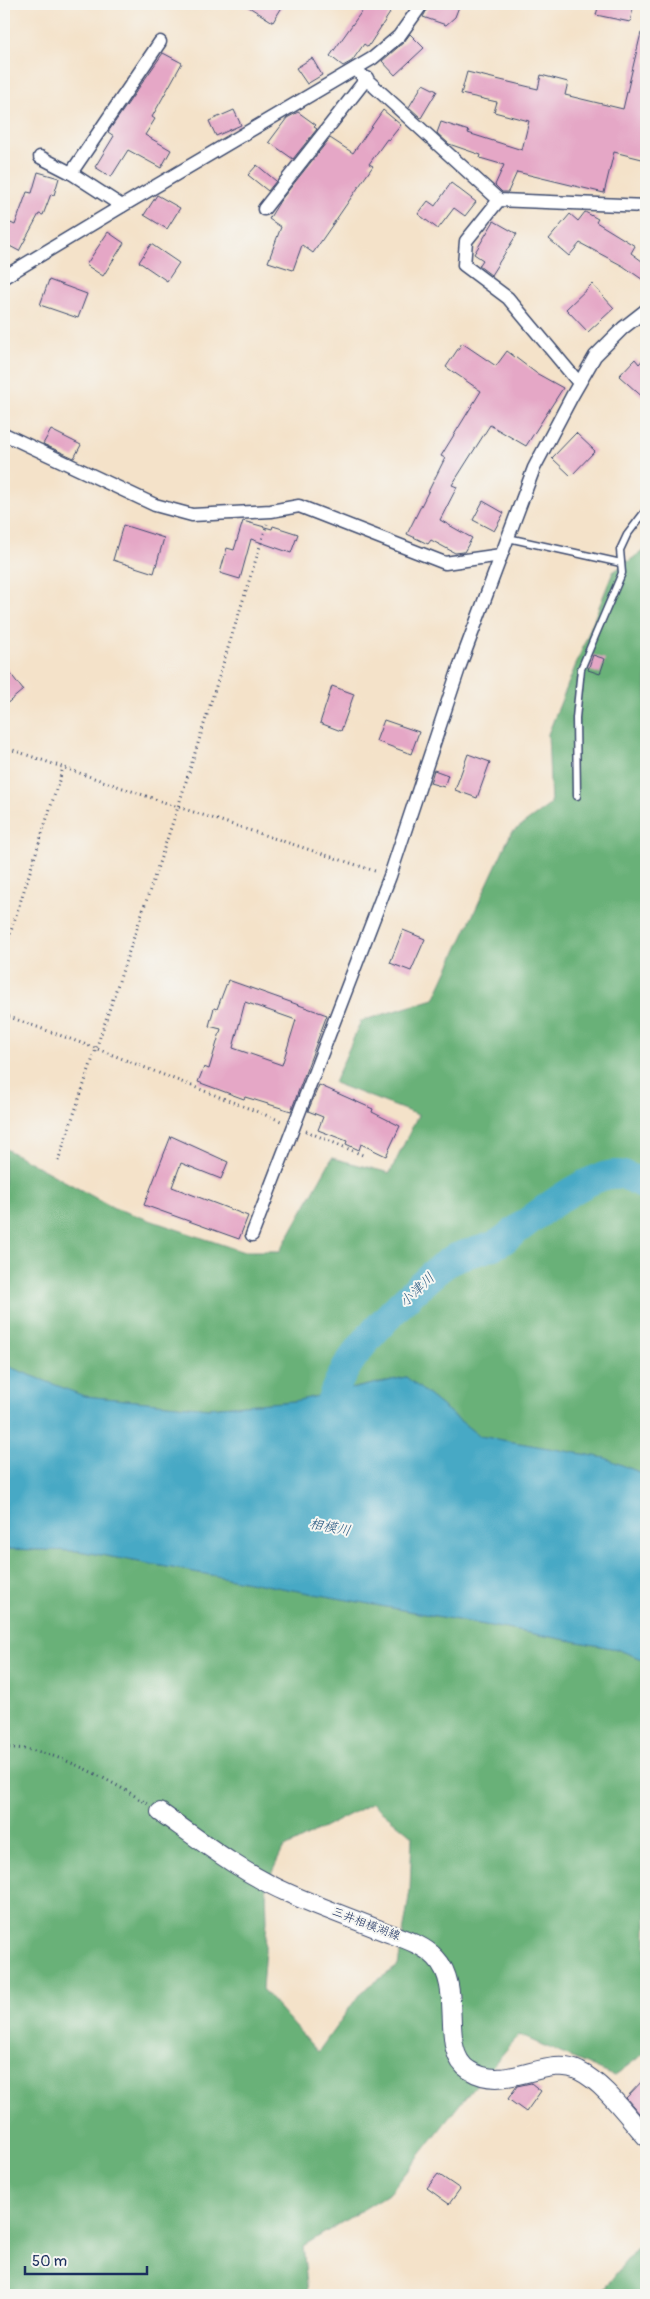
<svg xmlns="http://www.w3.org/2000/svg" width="650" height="2299" font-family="Pangolin,'Klee One',sans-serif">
<rect width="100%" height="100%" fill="#f6f6f2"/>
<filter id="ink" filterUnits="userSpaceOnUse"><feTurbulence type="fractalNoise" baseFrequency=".02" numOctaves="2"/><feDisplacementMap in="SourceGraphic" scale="10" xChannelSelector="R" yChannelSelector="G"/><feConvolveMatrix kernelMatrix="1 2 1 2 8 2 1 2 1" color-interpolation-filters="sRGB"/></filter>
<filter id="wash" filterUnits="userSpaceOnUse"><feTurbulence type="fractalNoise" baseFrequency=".0096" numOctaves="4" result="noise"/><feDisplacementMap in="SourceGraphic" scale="20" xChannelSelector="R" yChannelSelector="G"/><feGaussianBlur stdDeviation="1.12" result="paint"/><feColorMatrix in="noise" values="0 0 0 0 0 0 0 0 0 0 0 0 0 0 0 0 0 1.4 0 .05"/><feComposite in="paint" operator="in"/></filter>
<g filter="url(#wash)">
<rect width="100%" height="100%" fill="#f4e2c9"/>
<g fill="#69b178" stroke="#42706b" fill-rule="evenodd">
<polygon points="646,549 646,1475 605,1458 479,1436 406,1377 295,1401 208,1408 83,1396 4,1365 4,1148 114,1208 241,1251 280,1251 332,1158 390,1173 418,1115 334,1083 361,1021 434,999 511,833 551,804 548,734 613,572"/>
<path d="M 4,1549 L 79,1551 L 617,1649 L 646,1661 L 646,2052 L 614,2076 L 519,2035 L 459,2105 L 390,2193 L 303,2246 L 308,2295 L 4,2295 ZM 372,1803 L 412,1836 L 410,1890 L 398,1966 L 361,1992 L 318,2052 L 262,1989 L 267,1921 L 266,1885 L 283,1849 Z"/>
<polygon points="646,2236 646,2295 599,2295"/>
</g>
<polygon fill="#46a9c5" stroke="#306c92" points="4,1365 84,1396 208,1408 295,1401 406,1377 479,1436 605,1458 646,1475 646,1661 617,1649 79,1551 4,1549"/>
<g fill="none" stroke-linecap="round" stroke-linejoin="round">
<path stroke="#46a9c5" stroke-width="29" d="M 322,1430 C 328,1409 334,1388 345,1370 C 361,1341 425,1276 453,1259 C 468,1251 488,1251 502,1241 C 528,1223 595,1164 626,1176 C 632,1178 640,1183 646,1186"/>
</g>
<g id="blocks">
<g fill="#e5a7c6" fill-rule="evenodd">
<polygon points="244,4 284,4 273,22"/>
<polygon points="367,4 381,4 390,13 368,47 364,44 352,61 343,66 330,56"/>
<polygon points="430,4 460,4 455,17 446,25 423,17"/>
<polygon points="599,4 634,4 630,22 596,15"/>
<polygon points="641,33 646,33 646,160 614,152 604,193 517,172 508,192 502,192 495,185 504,165 480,158 481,155 449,144 437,133 441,122 469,131 468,133 522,150 529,121 494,112 497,102 461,94 467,72 538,89 541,75 568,82 565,95 623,109"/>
<polygon points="410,34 424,48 395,75 382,61 404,42"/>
<polygon points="163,53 182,63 152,117 155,119 145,135 171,150 161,168 128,150 111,177 95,167 114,136 108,132"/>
<polygon points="312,58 322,75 307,84 296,68"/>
<polygon points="423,84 437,91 421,118 409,107"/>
<polygon points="234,110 241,125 216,136 209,121"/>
<polygon points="383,110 401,125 389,140 387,139 369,164 373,166 313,253 302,245 293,270 268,262 281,227 269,219 280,201 330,138 353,153"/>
<polygon points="298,112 316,125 314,127 317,129 293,159 269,142 287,118"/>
<polygon points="257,165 276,181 268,191 248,175"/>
<polygon points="38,172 59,178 54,195 51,194 43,215 39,214 19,251 4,243 4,220 15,225 27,192 32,193"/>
<polygon points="451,183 476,202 465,216 454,208 438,229 418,214 428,201 435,206"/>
<polygon points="157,195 180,208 167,229 144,215"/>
<polygon points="585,212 598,219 596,222 635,246 631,253 646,264 646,282 623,266 580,243 569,256 549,239 570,214 578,221"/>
<polygon points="494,221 517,234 491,275 479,266 483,260 474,254"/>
<polygon points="108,232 124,243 103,276 86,265"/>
<polygon points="151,244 179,263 167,281 139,262"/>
<polygon points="49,280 87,294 78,318 40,305"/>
<polygon points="592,284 614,308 588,332 566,309"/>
<polygon points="462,343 496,366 507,351 536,373 563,388 526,446 490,425 452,485 457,487 440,520 472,538 464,552 455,553 431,540 428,544 407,534 445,458 441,456 481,391 446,367"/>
<polygon points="646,356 646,400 619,376 635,359 639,364"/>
<polygon points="51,430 81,445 74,458 43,444"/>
<polygon points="576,433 595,451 571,476 552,458"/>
<polygon points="483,501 504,513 494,531 473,520"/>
<polygon points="243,521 272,529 273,526 298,534 291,553 251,539 240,579 220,573 227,548 234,550"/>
<polygon points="123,525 164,538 154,573 113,560"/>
<polygon points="593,655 605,659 600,674 588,670"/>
<polygon points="4,665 23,690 4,706"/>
<polygon points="332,686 354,694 341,731 320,723"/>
<polygon points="384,720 419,732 411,754 376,741"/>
<polygon points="468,754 490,762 477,798 455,790"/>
<polygon points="434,770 448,775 444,787 430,783"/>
<polygon points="403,930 425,939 411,971 390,963"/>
<path d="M 228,980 L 327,1015 L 291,1111 L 245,1097 L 244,1099 L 198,1082 L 204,1067 L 209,1069 L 221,1029 L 209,1026 L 214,1008 L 217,1009 ZM 245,1002 L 296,1020 L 282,1065 L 233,1048 Z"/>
<polygon points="319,1085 373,1109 372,1112 400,1126 386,1156 361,1144 359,1150 346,1144 347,1141 318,1130 323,1117 308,1111"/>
<polygon points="171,1136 228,1162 221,1179 181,1163 172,1187 248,1216 239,1239 144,1205"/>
<polygon points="646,2077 646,2121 626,2098"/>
<polygon points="531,2083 541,2091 526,2112 508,2099 517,2086"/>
<polygon points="438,2174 460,2189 449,2204 427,2188"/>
</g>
</g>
</g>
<g filter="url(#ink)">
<use href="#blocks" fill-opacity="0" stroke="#3c4a6e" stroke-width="1"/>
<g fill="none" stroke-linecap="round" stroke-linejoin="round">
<g stroke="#3c4a6e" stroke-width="9">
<g id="service">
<polyline points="508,538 621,563"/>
<polyline points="577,796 576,718 581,669 622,573 620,550 627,535 646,510"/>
</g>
</g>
<g stroke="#3c4a6e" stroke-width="15">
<g id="minor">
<polyline points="355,69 499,200 646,206"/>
<polyline points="40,157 71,173 122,206"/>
<polyline points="71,173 160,42"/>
<polyline points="499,200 466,241 464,265 508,298 579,383"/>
<polyline points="264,209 367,78"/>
<polyline points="4,277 122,206 373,58 399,36 422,4"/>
<polyline points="4,434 155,505 192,515 271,511 299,506 445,563 501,555"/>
<polyline points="252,1235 390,876 459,668 534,468 572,396 595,356 623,328 646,310"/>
</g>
</g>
<g stroke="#3c4a6e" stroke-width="20">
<path id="secondary" d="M 160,1812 C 201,1841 242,1873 288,1893 C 319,1907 351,1918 383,1931 C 401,1938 423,1944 436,1958 C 465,1988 438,2051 469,2070 C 506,2094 547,2054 579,2071 C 604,2083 627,2116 646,2137"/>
</g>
<g stroke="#3c4a6e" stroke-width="3" stroke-dasharray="1 4" stroke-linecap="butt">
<polyline points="4,747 178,807 378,872"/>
<polyline points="4,953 63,768"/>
<polyline points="4,1015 95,1048 281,1121"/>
<polyline points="306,1131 365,1156"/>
<polyline points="58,1161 178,807 267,524"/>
<path d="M 4,1748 C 49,1745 111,1781 148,1804"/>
</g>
<use href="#service" stroke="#fff" stroke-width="6"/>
<use href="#minor" stroke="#fff" stroke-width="12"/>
<use href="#secondary" stroke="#fff" stroke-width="18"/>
</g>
</g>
<g text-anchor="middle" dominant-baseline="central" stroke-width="4" stroke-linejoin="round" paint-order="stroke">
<g font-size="12" fill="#1b2f5e" stroke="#f6f6f2">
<text transform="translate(366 1924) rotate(21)">三井相模湖線</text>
</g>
<g font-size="14" font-style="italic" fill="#2a5a82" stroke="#f6f6f2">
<text transform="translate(417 1290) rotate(-44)">小津川</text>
<text transform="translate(330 1527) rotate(11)">相模川</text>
</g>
</g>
<rect width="650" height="2299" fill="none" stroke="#f6f6f2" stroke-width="20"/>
<path d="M25 2266v8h122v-8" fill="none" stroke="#1b2f5e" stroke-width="2.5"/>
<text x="32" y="2266" font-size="15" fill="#1b2f5e" stroke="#f6f6f2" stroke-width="4" paint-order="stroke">50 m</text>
</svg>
